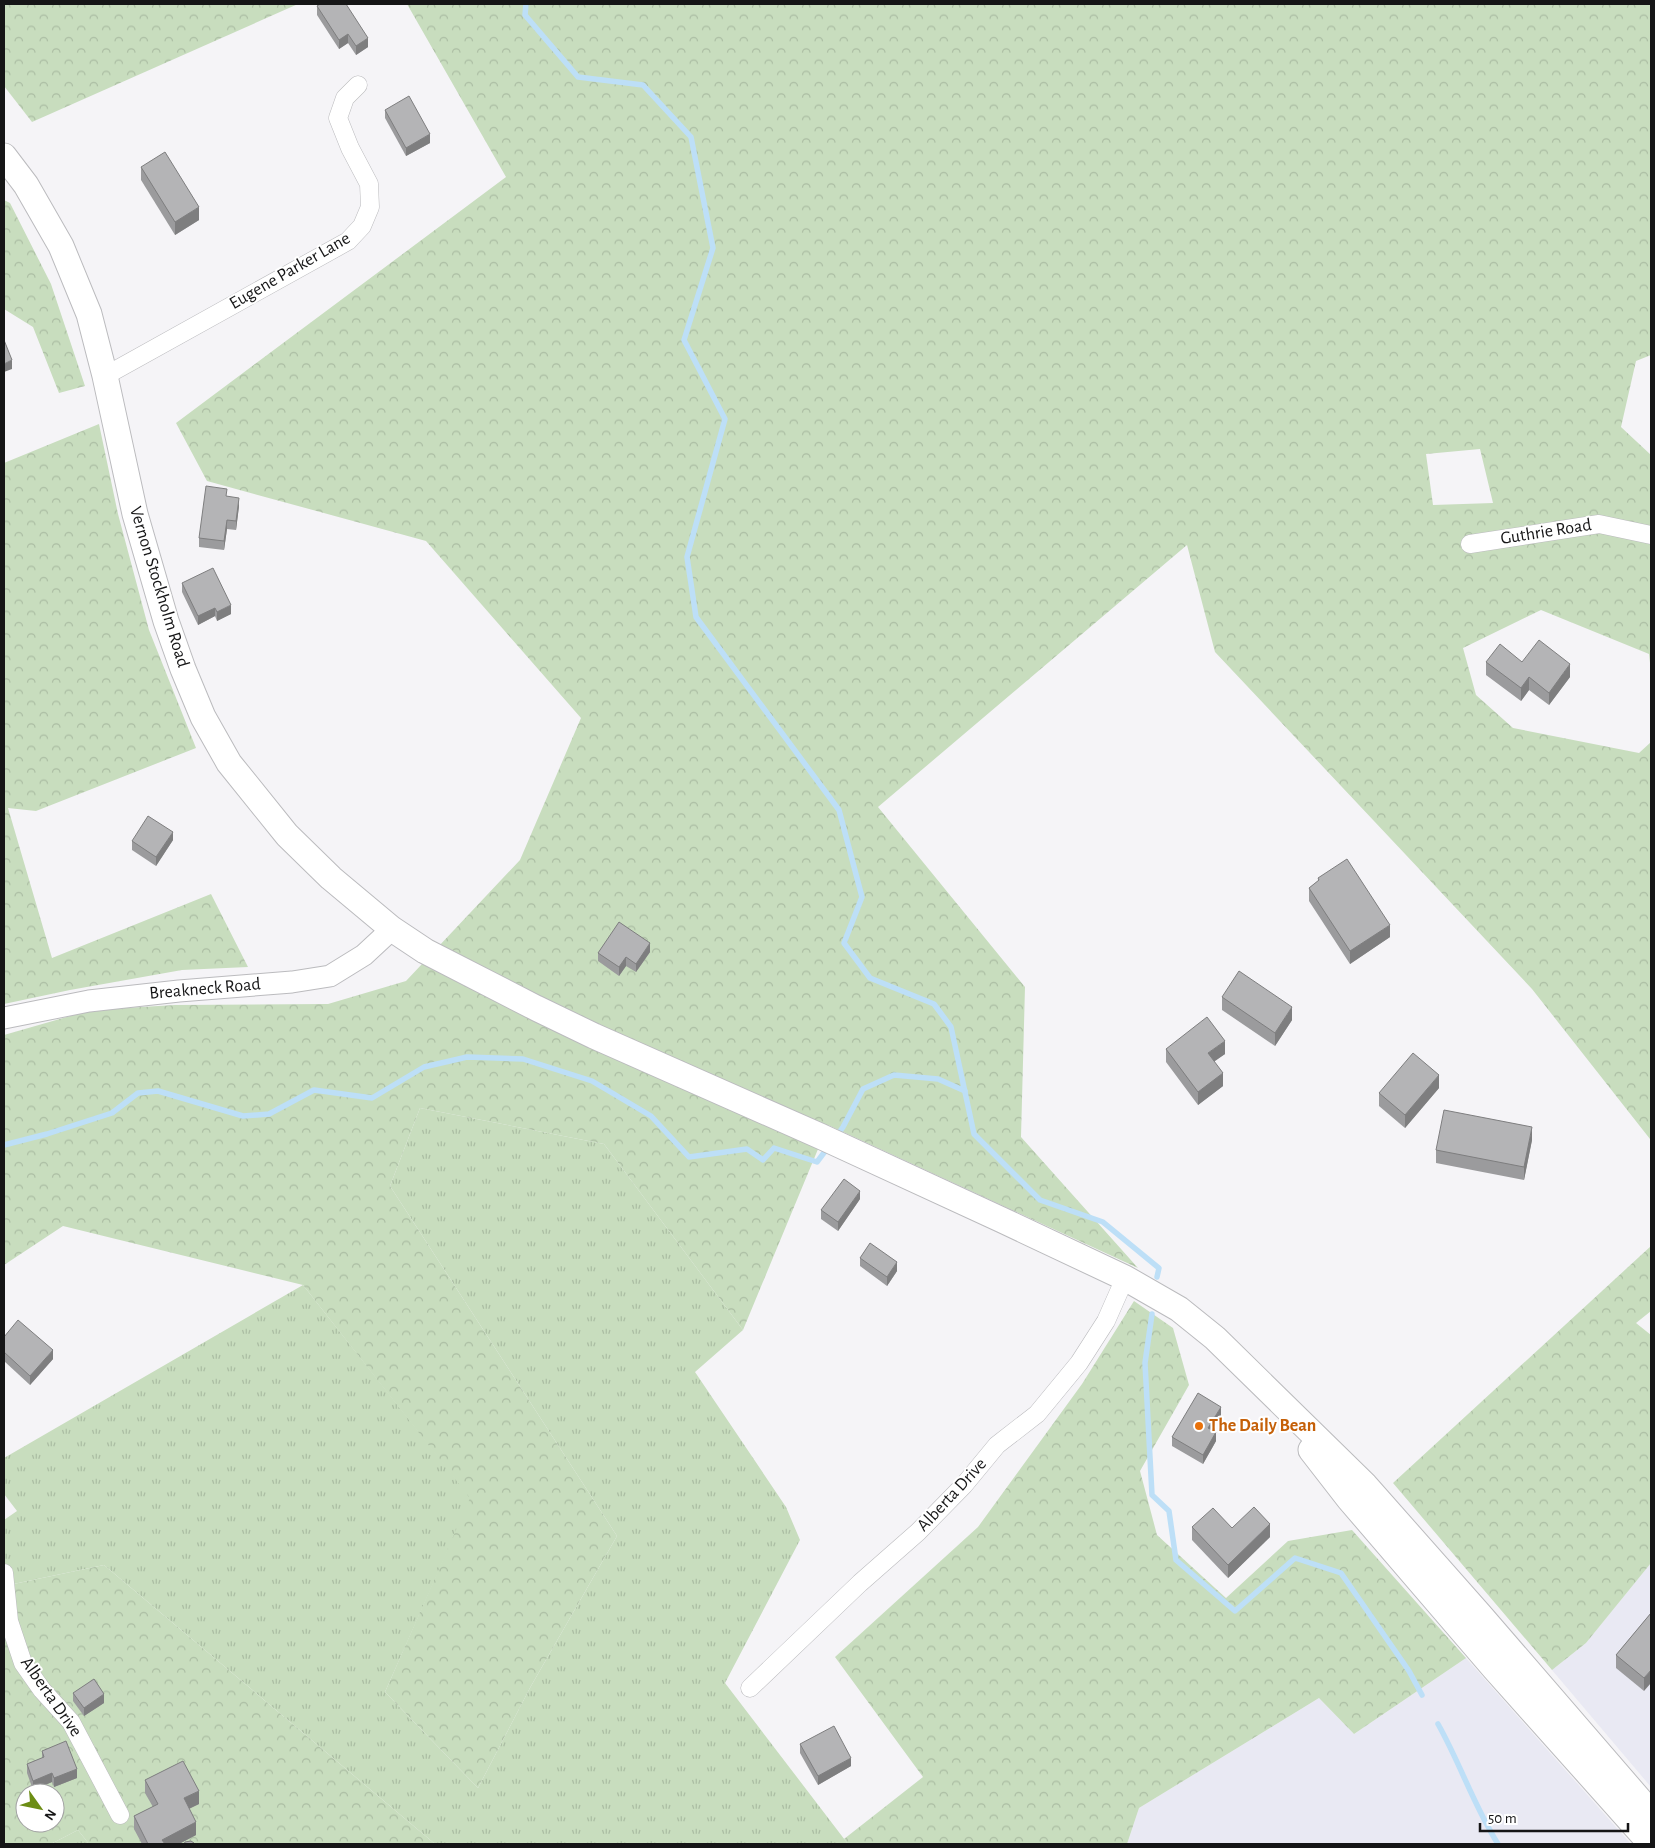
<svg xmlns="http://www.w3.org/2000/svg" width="1655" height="1848" font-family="'Alegreya Sans',sans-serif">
<defs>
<pattern id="grass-tufts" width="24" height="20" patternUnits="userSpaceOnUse" patternTransform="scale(1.25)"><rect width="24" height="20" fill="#c8ddbe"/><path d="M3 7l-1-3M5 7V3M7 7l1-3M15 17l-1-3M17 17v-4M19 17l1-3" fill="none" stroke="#abbda3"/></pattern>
<pattern id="forest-crowns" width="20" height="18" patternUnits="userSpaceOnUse" patternTransform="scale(1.25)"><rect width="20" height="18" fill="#c8ddbe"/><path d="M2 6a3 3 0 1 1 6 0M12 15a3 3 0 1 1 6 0" fill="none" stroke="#abbda3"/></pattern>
</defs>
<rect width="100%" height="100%" fill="#f5f4f7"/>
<g fill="#e9e9f3">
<polygon points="1651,1563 1651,1787 1552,1670 1586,1643"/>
<polygon points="1466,1658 1631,1844 1127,1844 1139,1808 1319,1698 1354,1734"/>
</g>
<g fill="url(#grass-tufts)">
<polygon points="420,1108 604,1144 743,1330 695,1372 786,1507 800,1540 725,1683 848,1844 435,1844 104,1565 4,1586 4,1520 17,1511 4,1494 4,1458 303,1285 471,1498 385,1692 478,1788 531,1686 617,1536 390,1186"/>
<polygon points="78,1830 89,1844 51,1844"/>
</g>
<g fill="url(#forest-crowns)" fill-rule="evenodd">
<polygon points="4,4 298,4 32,122 4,86"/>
<path d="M 407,4 L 1651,4 L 1651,355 L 1636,361 L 1621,427 L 1651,455 L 1651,672 L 1649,654 L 1541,610 L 1463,648 L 1476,695 L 1513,728 L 1639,753 L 1651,742 L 1651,1183 L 1650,1139 L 1532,989 L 1215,652 L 1187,545 L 878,807 L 1025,987 L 1021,1137 L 1138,1268 L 828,1125 L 743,1330 L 604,1144 L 420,1108 L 390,1186 L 617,1536 L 531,1686 L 478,1788 L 385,1692 L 470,1498 L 303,1285 L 63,1226 L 4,1265 L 4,1035 L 91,1010 L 175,1005 L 328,1004 L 406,981 L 520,860 L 581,718 L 426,541 L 207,481 L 176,423 L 506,177 ZM 1480,449 L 1493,503 L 1433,505 L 1426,454 Z"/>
<polygon points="4,200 10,203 51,284 85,386 59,393 33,327 4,309"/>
<polygon points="99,424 118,514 149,630 196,748 36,811 8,808 52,958 211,894 248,967 182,970 70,990 4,1004 4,463"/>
<polygon points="1651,1246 1651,1311 1636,1323 1651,1335 1651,1563 1586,1643 1552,1670 1393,1483"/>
<polygon points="1134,1301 1173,1328 1189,1385 1140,1471 1157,1535 1226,1598 1288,1541 1352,1530 1466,1658 1354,1734 1319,1698 1139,1808 1127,1844 848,1844 844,1839 923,1777 835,1657 978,1527 1082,1384"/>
<path d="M 104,1565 L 435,1844 L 89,1844 L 78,1830 L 51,1844 L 4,1844 L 4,1586 ZM 25,1793 L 55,1793 L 55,1823 L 25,1823 Z"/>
</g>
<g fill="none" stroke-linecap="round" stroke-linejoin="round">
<g stroke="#bddff7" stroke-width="5.5">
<polyline points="526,4 525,15 578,77 643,85 691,137 713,248 684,340 725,419 687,557 696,617 839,810 862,897 844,943 870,978 934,1004 951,1027 974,1134 1040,1200 1103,1222 1159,1268 1157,1277"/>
<polyline points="836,1137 843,1127 863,1089 894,1075 938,1079 965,1091"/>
<polyline points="4,1145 47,1134 112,1113 138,1093 158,1091 243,1116 269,1114 314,1090 372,1098 424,1067 467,1057 523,1059 592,1081 651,1116 689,1157 747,1149 763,1160 774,1148 817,1162 829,1146"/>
<polyline points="1152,1314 1145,1363 1152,1495 1169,1511 1176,1560 1235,1611 1295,1558 1341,1573 1409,1671 1422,1695"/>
<path d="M 1438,1724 C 1460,1763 1474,1806 1498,1844"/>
</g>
<g stroke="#bbbbbe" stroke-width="19">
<g id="minor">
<polyline points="105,376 348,241 362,226 370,207 369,184 350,148 338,118 345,98 358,85"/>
<polyline points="1470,544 1599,524 1651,535"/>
<polyline points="4,1573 9,1621 23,1663 42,1690 71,1722 120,1815"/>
<polyline points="750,1688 860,1583 918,1532 964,1485 997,1445 1037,1414 1079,1363 1106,1321 1125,1278"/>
</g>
</g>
<g stroke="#bbbbbe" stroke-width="23">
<polyline id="tertiary" points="4,1018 89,1001 179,991 292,982 330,976 364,955 392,929"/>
</g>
<g stroke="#bbbbbe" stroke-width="27">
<g id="secondary">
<polyline points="4,156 26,185 61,246 89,314 105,376 135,514 166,621 183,669 203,717 229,763 287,835 331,878 392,929 425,951 536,1008 594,1036 820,1136 1002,1220 1125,1278 1179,1309 1215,1338 1365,1485 1480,1615 1651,1813"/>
<polyline points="1311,1450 1349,1499 1494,1668 1651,1844"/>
</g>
</g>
<use href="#minor" stroke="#fff" stroke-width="18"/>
<use href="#tertiary" stroke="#fff" stroke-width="21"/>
<use href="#secondary" stroke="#fff" stroke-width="25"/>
</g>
<g fill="#9b9b9d">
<polygon points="317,6 368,47 356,55 348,43 339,49 317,15"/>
<polygon points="385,110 430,143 406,156 385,118"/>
<polygon points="141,167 199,220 175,235 141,180"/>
<polygon points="227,496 239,506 236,530 227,529 224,550 199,547 199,538"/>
<polygon points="182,583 231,614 217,621 215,616 198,625 182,592"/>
<polygon points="1486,662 1522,662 1570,677 1549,705 1529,690 1521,701 1486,675"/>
<polygon points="173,840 156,866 132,850 132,841"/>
<polygon points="1318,878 1390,937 1350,964 1309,901 1309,888 1318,881"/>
<polygon points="650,952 636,972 626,966 619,976 598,961 598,953"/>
<polygon points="1222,997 1292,1020 1275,1046 1222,1010"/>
<polygon points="1166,1049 1225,1054 1214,1061 1223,1086 1198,1105 1166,1062"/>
<polygon points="1439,1088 1405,1128 1379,1106 1379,1093"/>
<polygon points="1532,1140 1524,1180 1436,1163 1436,1150"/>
<polygon points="860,1199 838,1231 821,1219 821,1210"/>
<polygon points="860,1258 897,1271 887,1286 860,1266"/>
<polygon points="4,1337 53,1359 30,1385 4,1361"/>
<polygon points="1221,1415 1212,1430 1216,1441 1203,1464 1172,1446 1172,1437"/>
<polygon points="1192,1527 1232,1528 1270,1537 1228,1578 1192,1540"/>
<polygon points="1651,1613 1644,1691 1616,1668 1616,1655"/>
<polygon points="73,1693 104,1703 84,1716 73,1701"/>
<polygon points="800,1744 851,1766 818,1785 800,1753"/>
<polygon points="42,1751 77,1778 54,1787 52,1782 33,1790 27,1773 27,1764 42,1758"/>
<polygon points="145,1780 199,1804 189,1809 196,1835 179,1844 142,1844 134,1829 134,1816 153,1807 145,1793"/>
</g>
<g fill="#7e7e7f">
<polygon points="348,34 348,43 339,49 339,40"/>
<polygon points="368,38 368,47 356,55 356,46"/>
<polygon points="430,134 430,143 406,156 406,148"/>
<polygon points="199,207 199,220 175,235 175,222"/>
<polygon points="12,360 12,369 4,372 4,364"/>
<polygon points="239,498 239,506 236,530 236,521"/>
<polygon points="227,520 227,529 224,550 224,541"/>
<polygon points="231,605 231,614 217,621 217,612"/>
<polygon points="215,608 215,616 198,625 198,616"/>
<polygon points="1570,664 1570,677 1549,705 1549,693"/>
<polygon points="1529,677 1529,690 1521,701 1521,688"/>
<polygon points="173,832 173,840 156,866 156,857"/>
<polygon points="1390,925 1390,937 1350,964 1350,951"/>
<polygon points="650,943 650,952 636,972 636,964"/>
<polygon points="626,957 626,966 619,976 619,967"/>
<polygon points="1292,1007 1292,1020 1275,1046 1275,1033"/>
<polygon points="1225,1041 1225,1054 1208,1066 1208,1053"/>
<polygon points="1223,1073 1223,1086 1198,1105 1198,1092"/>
<polygon points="1439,1075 1439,1088 1405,1128 1405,1115"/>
<polygon points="1532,1127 1532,1140 1524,1180 1524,1167"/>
<polygon points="860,1191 860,1199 838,1231 838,1222"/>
<polygon points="897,1262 897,1271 887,1286 887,1277"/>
<polygon points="53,1350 53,1359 30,1385 30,1376"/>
<polygon points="1221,1407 1221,1415 1208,1436 1208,1428"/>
<polygon points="1216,1432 1216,1441 1203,1464 1203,1455"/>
<polygon points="1270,1524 1270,1537 1228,1578 1228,1565"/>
<polygon points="1651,1670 1651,1683 1644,1691 1644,1678"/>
<polygon points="104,1694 104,1703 84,1716 84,1708"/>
<polygon points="851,1758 851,1766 818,1785 818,1776"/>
<polygon points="77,1769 77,1778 54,1787 54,1778"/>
<polygon points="52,1773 52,1782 33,1790 33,1781"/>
<polygon points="199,1791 199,1804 184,1811 184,1798"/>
<polygon points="196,1822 196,1835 179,1844 162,1844 162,1840"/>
</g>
<g fill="#b4b4b6" stroke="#7e7e7f">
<polygon points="320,4 346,4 368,38 356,46 348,34 339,40 317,6"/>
<polygon points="409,96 430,134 406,148 385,110"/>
<polygon points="165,152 199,207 175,222 141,167"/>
<polygon points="4,340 12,360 4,364"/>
<polygon points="206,486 227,489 226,496 239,498 236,521 227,520 224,541 199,538"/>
<polygon points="213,568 231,605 217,612 215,608 198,616 182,583"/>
<polygon points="1539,640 1570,664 1549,693 1529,677 1521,688 1486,662 1500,644 1522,662"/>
<polygon points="148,816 173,832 156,857 132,841"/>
<polygon points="1347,859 1390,925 1350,951 1309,888 1319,880 1318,878"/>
<polygon points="619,922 650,943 636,964 626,957 619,967 598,953"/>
<polygon points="1239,971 1292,1007 1275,1033 1222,997"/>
<polygon points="1207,1017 1225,1041 1208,1053 1223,1073 1198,1092 1166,1049"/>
<polygon points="1413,1053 1439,1075 1405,1115 1379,1093"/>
<polygon points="1444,1110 1532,1127 1524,1167 1436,1150"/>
<polygon points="844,1179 860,1191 838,1222 821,1210"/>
<polygon points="870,1243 897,1262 887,1277 860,1258"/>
<polygon points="18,1320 53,1350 30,1376 4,1352 4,1337"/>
<polygon points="1198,1393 1221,1407 1208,1428 1216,1432 1203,1455 1172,1437"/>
<polygon points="1254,1507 1270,1524 1228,1565 1192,1527 1213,1508 1232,1528"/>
<polygon points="1651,1613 1651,1670 1644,1678 1616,1655"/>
<polygon points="94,1679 104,1694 84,1708 73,1693"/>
<polygon points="834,1726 851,1758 818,1776 800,1744"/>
<polygon points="66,1741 77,1769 54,1778 52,1773 33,1781 27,1764 44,1757 42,1751"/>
<polygon points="183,1761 199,1791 184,1798 196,1822 162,1840 165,1844 148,1844 134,1816 158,1804 145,1780"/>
<polygon points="191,1841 194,1843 195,1844 184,1844 185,1842"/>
</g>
<circle fill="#e8710a" stroke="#fff" stroke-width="2" cx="1199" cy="1426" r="5"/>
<g text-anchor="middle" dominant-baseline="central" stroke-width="4" stroke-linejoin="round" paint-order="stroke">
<g font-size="18" fill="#151516" stroke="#fff">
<text transform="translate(290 271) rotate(-30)">Eugene Parker Lane</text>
<text transform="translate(1546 532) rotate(-9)">Guthrie Road</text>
<text transform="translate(159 587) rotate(73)">Vernon Stockholm Road</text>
<text transform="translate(205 989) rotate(-5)">Breakneck Road</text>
<text transform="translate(952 1495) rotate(-47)">Alberta Drive</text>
<text transform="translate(51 1697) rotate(55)">Alberta Drive</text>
</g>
<g font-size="18" font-weight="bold" fill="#c56008" stroke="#fff" text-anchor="start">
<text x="1209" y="1426">The Daily Bean</text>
</g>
</g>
<rect width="1655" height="1848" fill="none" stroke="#151516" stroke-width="10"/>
<g transform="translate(40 1808) rotate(123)"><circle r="24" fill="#ffffff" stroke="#a1a1a2"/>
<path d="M0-4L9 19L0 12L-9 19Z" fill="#6c8d14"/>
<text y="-8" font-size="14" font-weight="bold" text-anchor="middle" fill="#151516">N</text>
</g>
<path d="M1480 1823v8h148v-8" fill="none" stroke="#151516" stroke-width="2.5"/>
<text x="1488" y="1823" font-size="15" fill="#151516" stroke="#ffffff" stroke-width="4" paint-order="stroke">50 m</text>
</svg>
